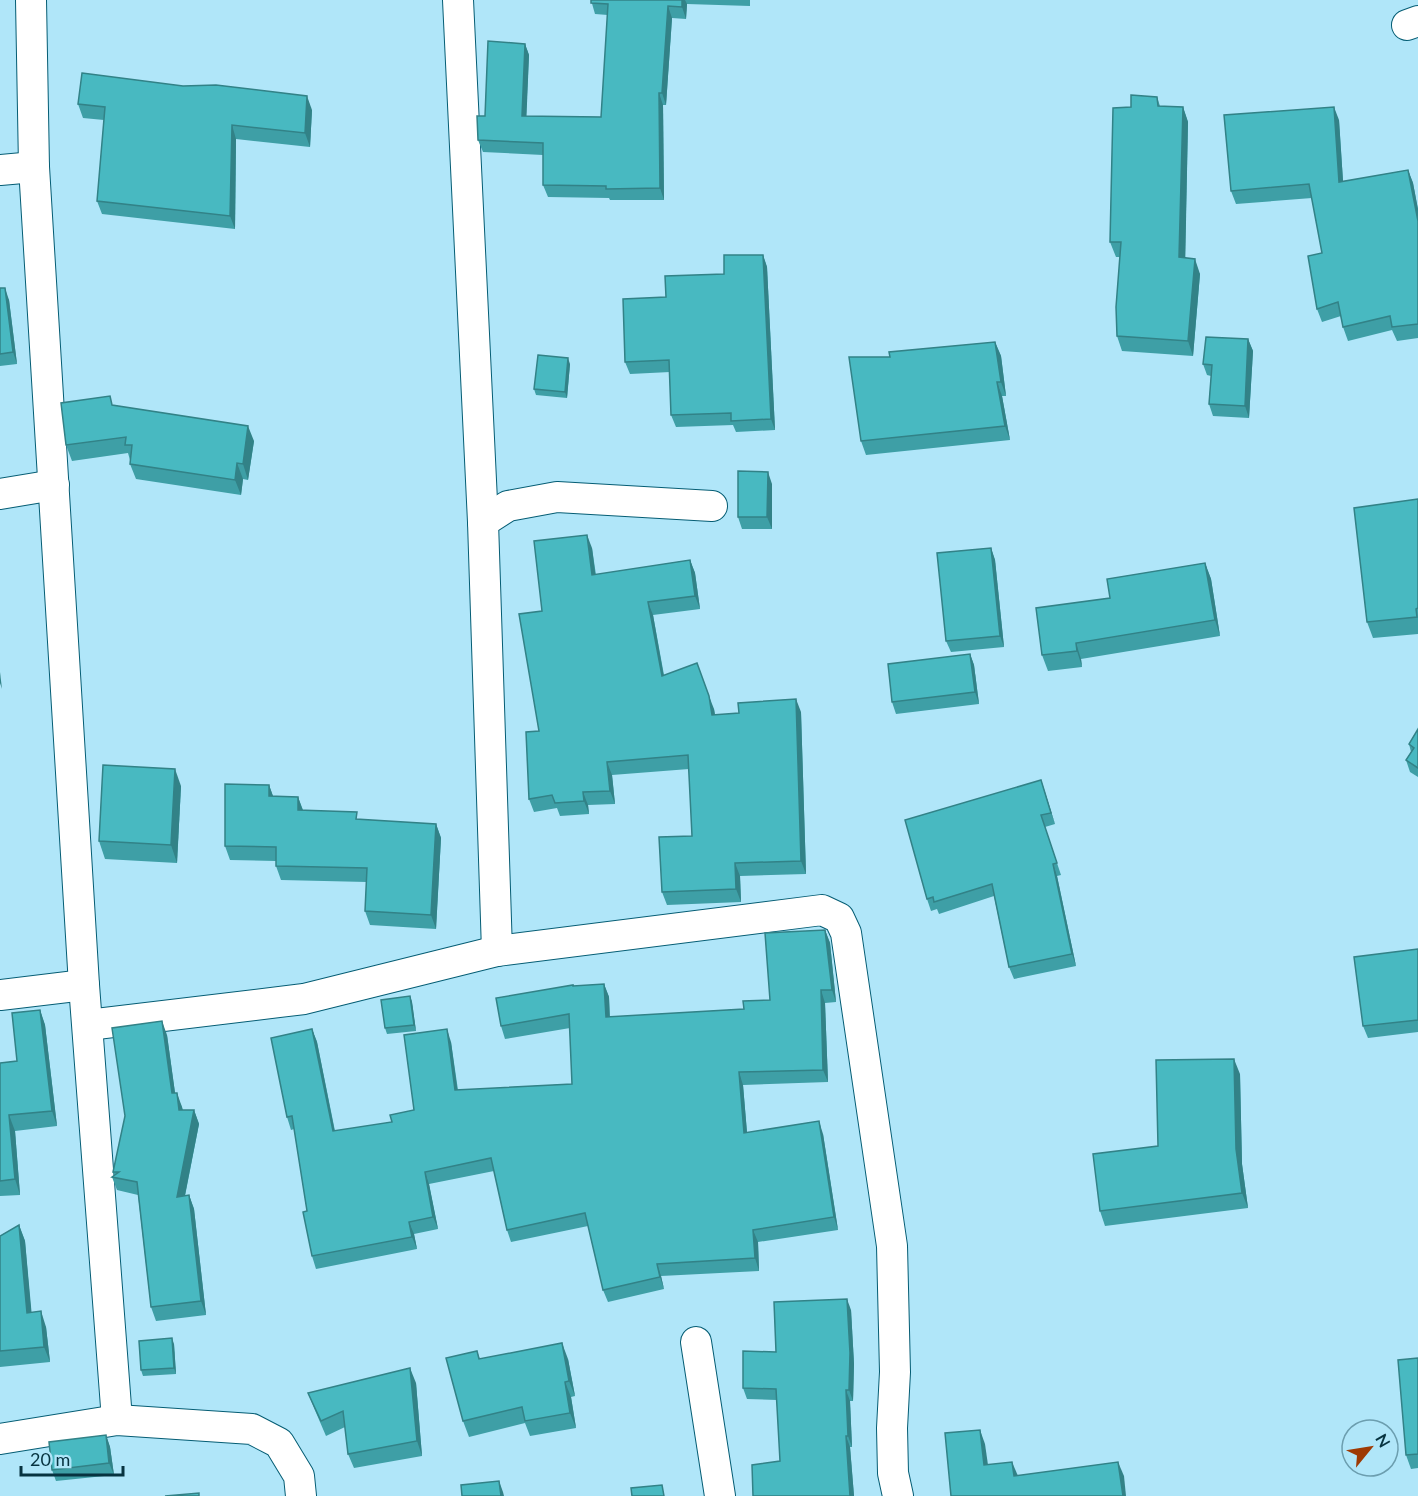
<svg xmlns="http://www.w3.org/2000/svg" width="1418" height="1496" font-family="Lato,sans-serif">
<rect width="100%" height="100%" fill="#b0e6f9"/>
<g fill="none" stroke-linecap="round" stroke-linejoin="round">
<g stroke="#055d74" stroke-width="32">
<g id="street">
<polyline points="31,0 34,167 84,985 117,1420"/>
<polyline points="458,0 483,522"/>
<polyline points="1407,25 1418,21"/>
<polyline points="0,170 34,167"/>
<polyline points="0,494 54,485"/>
<polyline points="497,951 483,522 508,506 557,497 712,506"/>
<polyline points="0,995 84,985"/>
<polyline points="88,1025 304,999 497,951 822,910 839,918 846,933 892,1246 895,1372 892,1428 893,1473 898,1496"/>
<polyline points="696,1342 720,1496"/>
<polyline points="0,1439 117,1420 252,1429 279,1443 299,1476 301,1496"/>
</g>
</g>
<use href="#street" stroke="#fff" stroke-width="30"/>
</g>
<g fill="#3e9fa6">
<polygon points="591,0 750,0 750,6 687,4 686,19 672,18 666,105 663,105 664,200 610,200 609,198 548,197 543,185 543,155 483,152 478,140 485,116 525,44 529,55 526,116 601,117 608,15 595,14"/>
<polygon points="1157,97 1160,106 1183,107 1188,122 1185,258 1200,274 1193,356 1122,351 1117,336 1120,257 1116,257 1110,242 1131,107"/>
<polygon points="78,104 312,110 310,147 236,139 235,229 102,214 97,201 104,120 83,118"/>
<polygon points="1339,120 1343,182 1408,170 1413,183 1418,210 1418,338 1397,341 1392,330 1348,341 1343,327 1341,316 1322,322 1317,309 1322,253 1312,198 1236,204 1231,191"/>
<polygon points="763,255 767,267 775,430 736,432 733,425 676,427 671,415 670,372 630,374 625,362 666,297 724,274"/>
<polygon points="0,288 9,300 17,364 0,366"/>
<polygon points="1248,339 1253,351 1249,418 1213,416 1209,404 1211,376 1207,375 1203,364"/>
<polygon points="995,342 1001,356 1006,396 1002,396 1010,440 866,455 861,441 890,357"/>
<polygon points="570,364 567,398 536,395 534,389"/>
<polygon points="114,405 254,441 248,480 243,479 241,495 136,479 130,464 130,460 128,453 72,461 66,445"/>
<polygon points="772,484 772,529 742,529 738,517"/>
<polygon points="1418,499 1418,634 1373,638 1367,622"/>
<polygon points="592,548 596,575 690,560 695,573 700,609 653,615 664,675 714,709 715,715 801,712 806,874 740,876 741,902 667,905 662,892 692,836 689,769 612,775 615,804 588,805 589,814 560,816 557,808 534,812 529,799 539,731 542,611"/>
<polygon points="991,548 995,560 1004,647 951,652 946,641"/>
<polygon points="1205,563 1211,579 1220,636 1081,659 1082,667 1048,671 1042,655 1110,598"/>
<polygon points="970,654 974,665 979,704 896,714 892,702"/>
<polygon points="1418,729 1418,777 1410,772 1406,760 1411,752 1409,744"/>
<polygon points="1041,780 1055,824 1045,827 1061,875 1057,876 1076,966 1014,979 1009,967 994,896 939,914 937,909 931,911 927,899"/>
<polygon points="269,785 273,796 298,797 303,810 359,820 436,824 441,838 436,929 370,925 365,911 367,882 281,880 276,866 276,861 230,860 225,846"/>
<polygon points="181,786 177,863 105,859 99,841"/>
<polygon points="825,930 830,943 836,1002 825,1003 828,1082 743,1085 747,1132 823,1134 838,1230 758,1242 759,1271 661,1276 664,1289 608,1302 603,1290 588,1226 511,1242 507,1230 494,1171 429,1184 438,1229 414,1234 417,1249 316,1269 312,1256 307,1211 294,1129 291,1130 287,1117 312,1029 317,1042 335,1131 392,1122 414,1110 451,1042 458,1090 572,1084 570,1028 505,1039 501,1026 574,986 604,984 609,997 610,1017 744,1009 770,1000"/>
<polygon points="1418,949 1418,1032 1368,1038 1363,1026"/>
<polygon points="410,996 412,1002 416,1031 387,1034 385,1028"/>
<polygon points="40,1010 45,1025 57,1126 15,1131 20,1195 0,1196 0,1063 17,1061"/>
<polygon points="167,1035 175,1093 182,1107 183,1110 194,1110 199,1124 185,1196 189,1195 194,1209 206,1315 156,1321 151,1307 138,1195 117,1190 112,1177 114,1175 113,1172"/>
<polygon points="1240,1074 1242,1164 1248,1208 1105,1226 1100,1211 1158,1146"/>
<polygon points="19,1225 25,1241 31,1312 46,1327 50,1362 0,1367 0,1236"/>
<polygon points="851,1310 854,1364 853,1401 850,1401 852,1447 850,1447 854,1496 753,1496 780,1461 777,1400 747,1399 743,1388 776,1352"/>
<polygon points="174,1344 176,1374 143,1376 141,1370"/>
<polygon points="477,1351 480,1359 568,1359 575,1396 571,1397 576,1428 530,1436 525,1423 469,1437 463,1421"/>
<polygon points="1418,1358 1418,1468 1411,1469 1406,1455"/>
<polygon points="416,1383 422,1456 354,1468 348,1454 345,1427 326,1436 314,1408 308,1393"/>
<polygon points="106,1435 110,1447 114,1475 56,1481 52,1470"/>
</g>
<g fill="#328287">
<polygon points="682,0 685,0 687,4 686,19 682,7"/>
<polygon points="668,6 672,18 666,105 662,93"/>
<polygon points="525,44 529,55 526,128 522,116"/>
<polygon points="659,93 663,105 664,200 660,188"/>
<polygon points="307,96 312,110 310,147 305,133"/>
<polygon points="1183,107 1188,122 1185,272 1179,257"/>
<polygon points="1334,107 1339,120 1344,196 1339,182"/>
<polygon points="232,125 236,139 235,229 230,216"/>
<polygon points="1408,170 1413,183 1418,209 1418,221"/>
<polygon points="763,255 767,267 775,430 771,419"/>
<polygon points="1195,259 1200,274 1193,356 1188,341"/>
<polygon points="5,288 9,300 17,364 13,352"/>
<polygon points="1248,339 1253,351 1249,418 1245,406"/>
<polygon points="995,342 1001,356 1006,396 1001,382"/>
<polygon points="568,358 570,364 567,398 565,392"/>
<polygon points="997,382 1002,396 1010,440 1005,426"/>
<polygon points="248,426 254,441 248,480 243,464"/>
<polygon points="237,463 243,479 241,495 235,480"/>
<polygon points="768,472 772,484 772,529 767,517"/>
<polygon points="587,535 592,548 597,588 592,575"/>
<polygon points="991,548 995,560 1004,647 1000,636"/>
<polygon points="690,560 695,573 700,609 695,596"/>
<polygon points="1205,563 1211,579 1220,636 1215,620"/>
<polygon points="648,602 653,615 666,689 662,676"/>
<polygon points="1076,643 1081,659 1082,667 1077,651"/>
<polygon points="970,654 974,665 979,704 975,692"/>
<polygon points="0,672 2,689 0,683"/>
<polygon points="709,696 714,709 717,728 712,715"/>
<polygon points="796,699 801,712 806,874 801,861"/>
<polygon points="607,762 612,775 615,804 610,791"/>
<polygon points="175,769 181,786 177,863 171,845"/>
<polygon points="1041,780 1045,792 1055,824 1051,813"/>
<polygon points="269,785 274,799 269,796"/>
<polygon points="583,792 588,805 589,814 584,801"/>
<polygon points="298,797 303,811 298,810"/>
<polygon points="436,824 441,838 436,929 431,915"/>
<polygon points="735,863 740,876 741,902 736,889"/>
<polygon points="1053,864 1057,876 1076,966 1072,954"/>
<polygon points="825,930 830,943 836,1002 832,990"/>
<polygon points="604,984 609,997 610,1030 606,1017"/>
<polygon points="821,990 825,1003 828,1082 823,1070"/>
<polygon points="410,996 412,1002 416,1031 414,1025"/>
<polygon points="40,1010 45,1025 57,1126 52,1111"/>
<polygon points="162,1021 167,1035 177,1107 172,1093"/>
<polygon points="312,1029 317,1042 337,1143 333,1131"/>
<polygon points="447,1029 451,1042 459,1102 455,1090"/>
<polygon points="1234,1059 1240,1074 1242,1164 1248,1208 1242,1193 1236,1149"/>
<polygon points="739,1072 743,1085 748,1145 744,1133"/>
<polygon points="177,1093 182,1107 184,1123 179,1110"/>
<polygon points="194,1110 199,1124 182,1210 177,1197"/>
<polygon points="9,1115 15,1131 20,1195 15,1179"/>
<polygon points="819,1121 823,1134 838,1230 834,1217"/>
<polygon points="425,1172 429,1184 438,1229 433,1217"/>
<polygon points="189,1195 194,1209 206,1315 201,1301"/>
<polygon points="409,1222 414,1234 417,1249 412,1237"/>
<polygon points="19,1225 25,1241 33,1328 27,1313"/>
<polygon points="753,1230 758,1242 759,1271 755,1258"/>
<polygon points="657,1264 661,1276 664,1289 660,1277"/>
<polygon points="847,1299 851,1310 854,1364 853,1401 849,1390"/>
<polygon points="41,1311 46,1327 50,1362 44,1347"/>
<polygon points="172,1338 174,1344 176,1374 174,1368"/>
<polygon points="562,1343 568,1359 575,1396 569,1381"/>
<polygon points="410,1368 416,1383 422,1456 417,1441"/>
<polygon points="565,1382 571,1397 576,1428 570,1413"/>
<polygon points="846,1390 850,1401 852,1447 848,1436"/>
<polygon points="980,1430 985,1444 990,1479 984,1465"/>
<polygon points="106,1435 110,1447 114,1475 109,1463"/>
<polygon points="846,1436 850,1447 854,1496 850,1496"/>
<polygon points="1012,1462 1018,1476 1014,1476"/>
<polygon points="1118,1462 1124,1476 1126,1496 1123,1496"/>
<polygon points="499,1481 503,1492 504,1496 501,1496"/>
</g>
<g fill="#48b9c1" stroke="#328287" stroke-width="1.5">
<polygon points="591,0 682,0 682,7 668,6 662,93 659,93 660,188 606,189 606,186 543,185 543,143 478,140 477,116 485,116 488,41 525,44 522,116 601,117 608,4 591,3"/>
<polygon points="82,73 183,86 216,85 307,96 305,133 232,125 230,216 97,201 105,107 78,104"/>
<polygon points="1131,95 1157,97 1158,106 1183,107 1179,257 1195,259 1188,341 1117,336 1116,307 1121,242 1110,242 1113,108 1131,107"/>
<polygon points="1334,107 1339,182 1408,170 1418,221 1418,324 1392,327 1390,316 1343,327 1338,302 1317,309 1308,256 1322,253 1309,184 1231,191 1224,115"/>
<polygon points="724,255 763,255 771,419 731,421 731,413 671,415 669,360 625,362 623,299 666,297 665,276 724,274"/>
<polygon points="0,288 5,288 13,352 0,354"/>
<polygon points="1206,337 1248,339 1245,406 1209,404 1212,365 1203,364"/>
<polygon points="995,342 1001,382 997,382 1005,426 861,441 849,357 890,357 889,352"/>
<polygon points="538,355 568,358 565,392 534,389"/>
<polygon points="110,396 112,405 248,426 243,464 237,463 235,480 130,464 132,445 125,445 126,437 66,445 61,403"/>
<polygon points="738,471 768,472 767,517 738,517"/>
<polygon points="1418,499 1418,608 1416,609 1417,617 1367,622 1354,508"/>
<polygon points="587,535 592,575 690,560 695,596 648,602 662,676 697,663 709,696 712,715 739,713 738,703 796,699 801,861 735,863 736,889 662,892 659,837 692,836 688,755 607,762 610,791 583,792 584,801 555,803 552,795 529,799 526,732 539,731 519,614 542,611 534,541"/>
<polygon points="991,548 1000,636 946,641 937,553"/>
<polygon points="1205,563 1215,620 1076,643 1077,651 1042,655 1036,608 1110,598 1107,579"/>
<polygon points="970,654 975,692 892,702 888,664"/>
<polygon points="1418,729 1418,768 1406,760 1414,748 1409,744"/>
<polygon points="103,765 175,769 171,845 99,841"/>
<polygon points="1041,780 1051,813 1041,815 1057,863 1053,864 1072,954 1009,967 992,884 934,902 933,897 927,899 905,820"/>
<polygon points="225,784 269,785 269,796 298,797 298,810 357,812 356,819 436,824 431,915 365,911 367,868 276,866 276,847 225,846"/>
<polygon points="825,930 832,990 821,990 823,1070 739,1072 744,1133 819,1121 834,1217 753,1230 755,1258 657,1264 660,1277 603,1290 585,1213 507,1230 491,1158 425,1172 433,1217 409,1222 412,1237 312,1256 303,1212 307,1211 292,1116 287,1117 271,1038 312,1029 333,1131 392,1122 390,1115 414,1110 404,1035 447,1029 455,1090 572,1084 569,1014 501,1026 496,998 573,985 573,986 604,984 606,1017 744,1009 743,1001 770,1000 765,933"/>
<polygon points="1418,949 1418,1020 1363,1026 1354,957"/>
<polygon points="410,996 414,1025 385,1028 381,1000"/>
<polygon points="40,1010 52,1111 9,1115 15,1179 0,1181 0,1063 17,1061 12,1013"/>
<polygon points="162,1021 172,1093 177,1093 179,1110 194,1110 177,1197 189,1195 201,1301 151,1307 137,1182 112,1177 119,1172 113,1172 125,1116 112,1028"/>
<polygon points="1234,1059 1236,1149 1242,1193 1100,1211 1093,1154 1158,1146 1156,1060"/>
<polygon points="19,1225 27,1313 41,1311 44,1347 0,1351 0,1236"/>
<polygon points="847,1299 850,1353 849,1390 846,1390 848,1436 846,1436 850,1496 753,1496 752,1465 780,1461 776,1389 743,1388 743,1351 776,1352 774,1302"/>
<polygon points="172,1338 174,1368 141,1370 139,1341"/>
<polygon points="562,1343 569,1381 565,1382 570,1413 525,1421 522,1407 463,1421 446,1358 477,1351 479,1359"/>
<polygon points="1418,1358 1418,1454 1406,1455 1398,1360"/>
<polygon points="410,1368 417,1441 348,1454 343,1411 321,1421 308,1393"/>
<polygon points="980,1430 984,1465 1012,1462 1014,1476 1118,1462 1123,1496 951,1496 945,1433"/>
<polygon points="106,1435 109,1463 52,1470 49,1442"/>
<polygon points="499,1481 501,1496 462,1496 461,1485"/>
<polygon points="662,1485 664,1496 632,1496 631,1488"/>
<polygon points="199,1493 199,1496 165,1496"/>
</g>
<g transform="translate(1370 1448) rotate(60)"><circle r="28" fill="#b0e6f9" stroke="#6c9eaf" stroke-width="1.5"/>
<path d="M0-4.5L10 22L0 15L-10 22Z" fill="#9e3a04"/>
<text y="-9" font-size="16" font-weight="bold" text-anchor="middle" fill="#073340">N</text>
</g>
<path d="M21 1466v9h102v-9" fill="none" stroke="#073340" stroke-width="3"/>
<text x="30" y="1466" font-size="18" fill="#073340" stroke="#b0e6f9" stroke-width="4.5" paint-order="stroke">20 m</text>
</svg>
